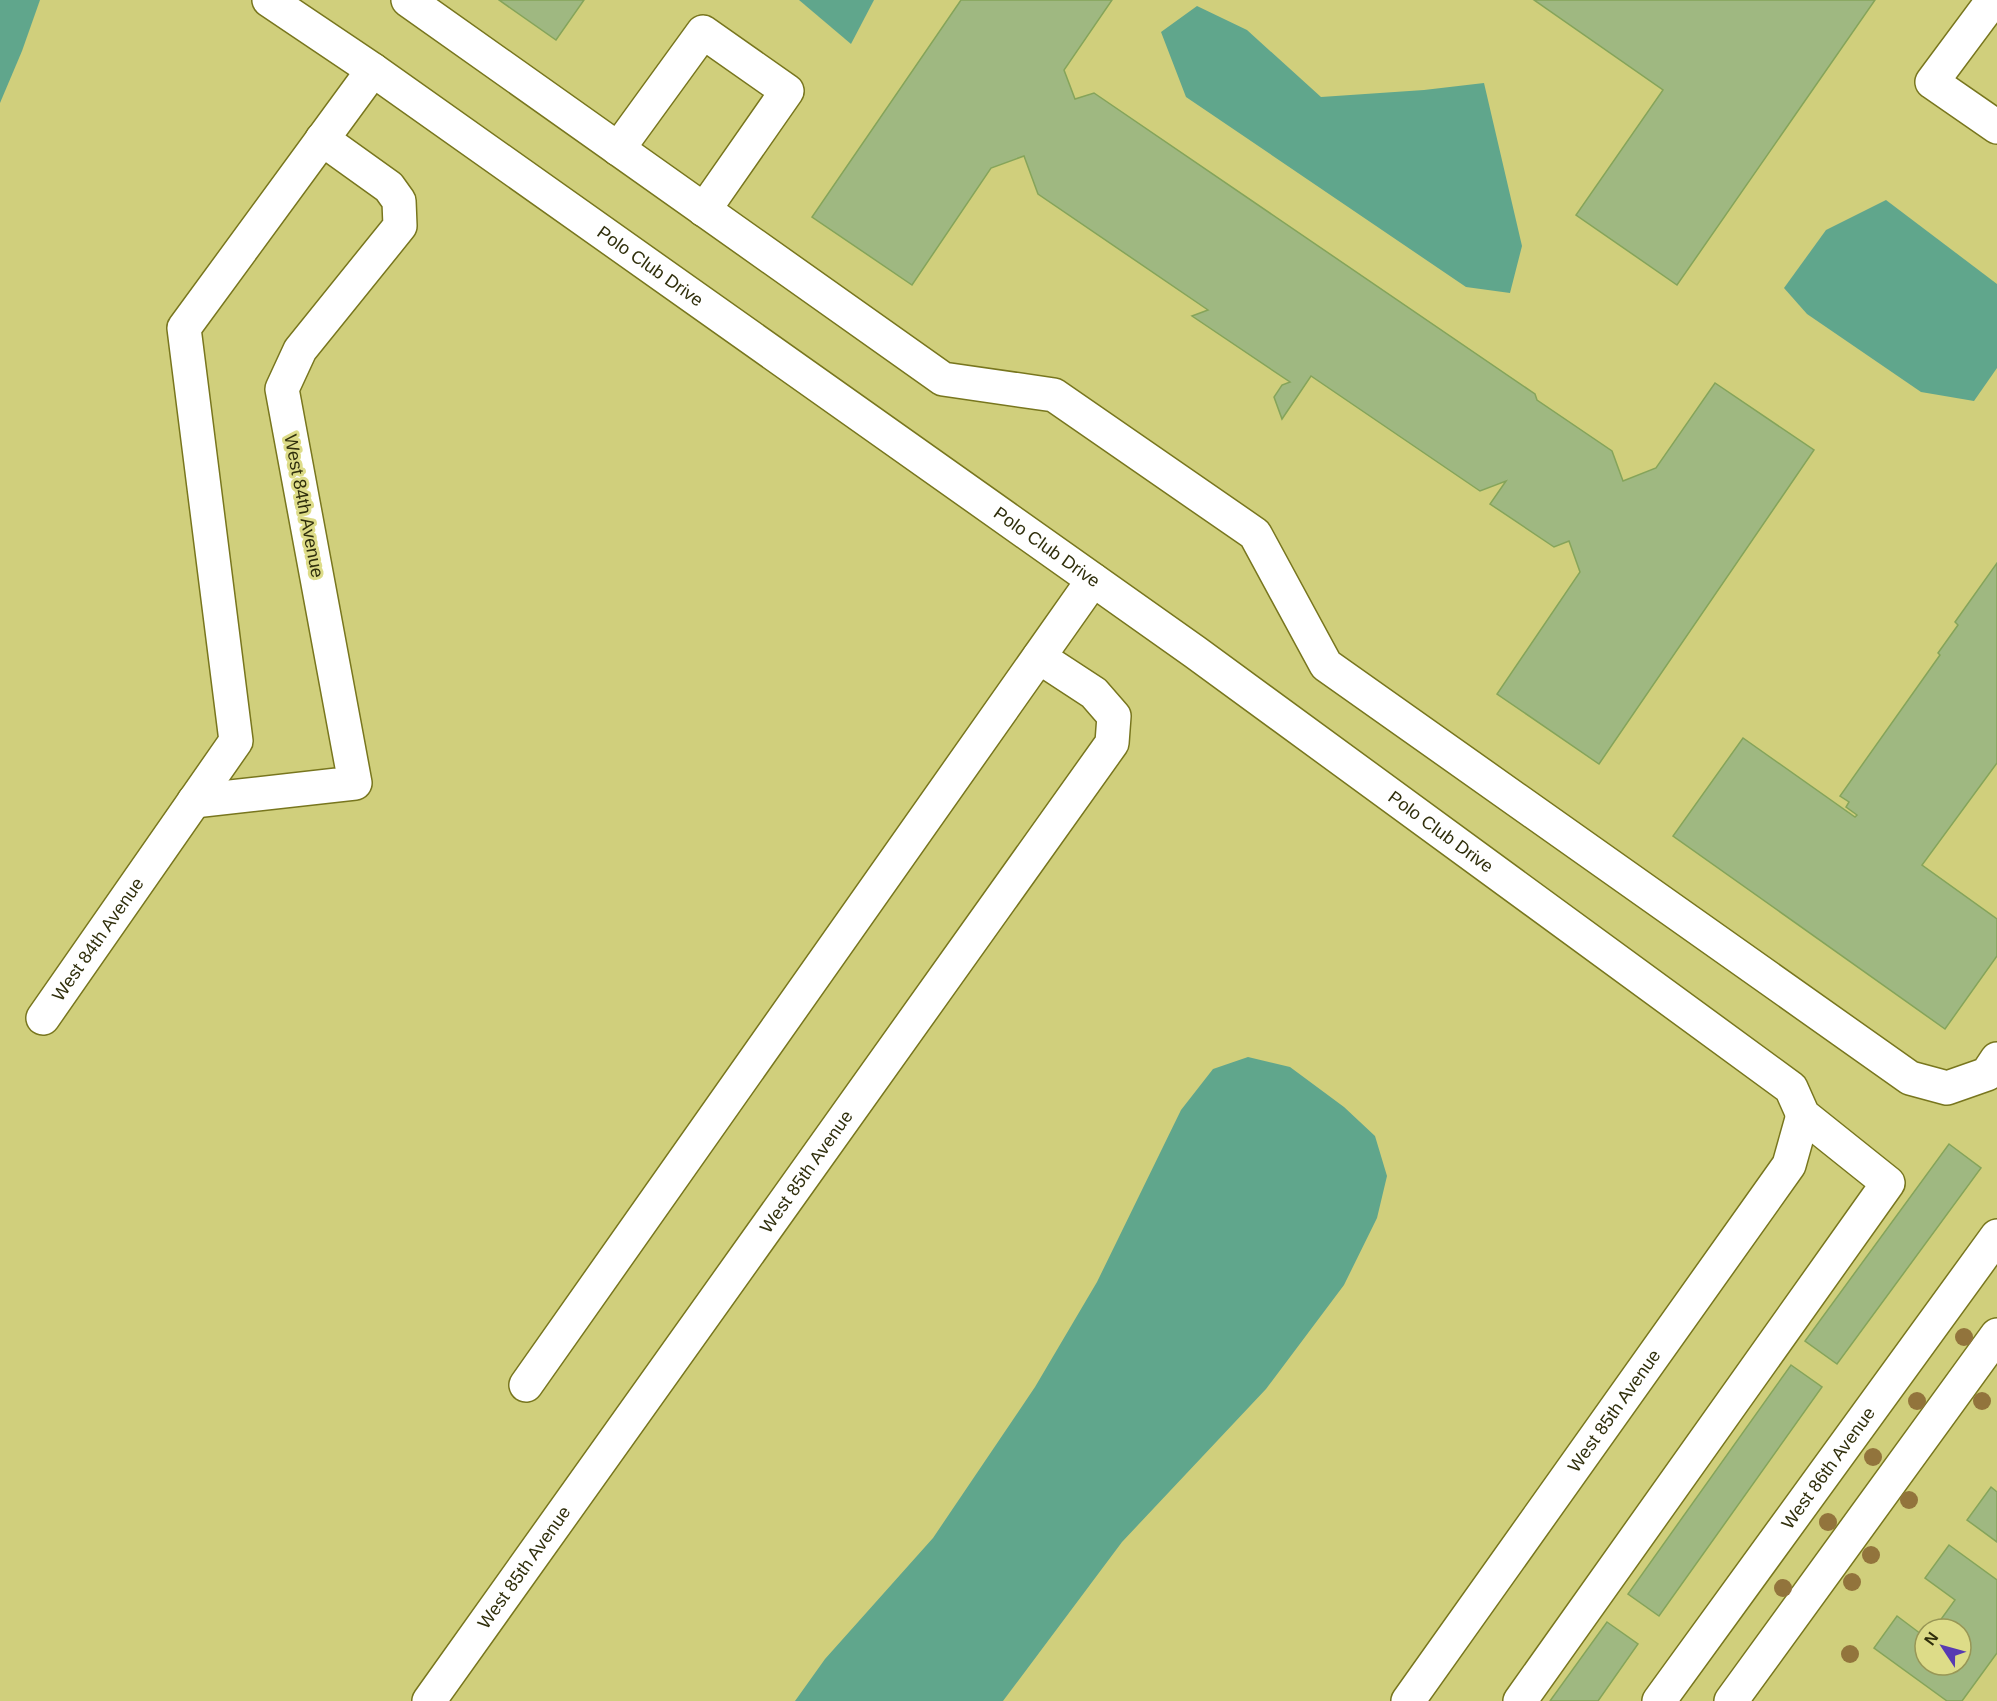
<svg xmlns="http://www.w3.org/2000/svg" width="1997" height="1701" font-family="Helvetica,sans-serif">
<rect width="100%" height="100%" fill="#d0cf7c"/>
<g fill="#60a68c">
<polygon points="0,0 40,0 22,51 0,103"/>
<polygon points="799,0 874,0 851,44"/>
<polygon points="1197,6 1247,30 1321,97 1424,90 1484,83 1522,246 1510,293 1466,287 1186,97 1161,32"/>
<polygon points="1886,200 1997,284 1997,368 1974,401 1921,392 1807,314 1784,288 1826,230"/>
<polygon points="1248,1057 1290,1067 1344,1107 1375,1136 1387,1176 1377,1218 1344,1285 1266,1389 1122,1542 1003,1701 795,1701 825,1659 933,1538 1035,1387 1097,1282 1181,1110 1213,1069"/>
</g>
<g fill="#9fb881" stroke="#85a45a" stroke-width="1.5">
<polygon points="499,0 584,0 556,40"/>
<polygon points="961,0 1112,0 1064,70 1075,99 1094,93 1535,394 1537,400 1612,451 1623,481 1656,468 1715,383 1814,450 1599,764 1497,694 1580,572 1569,541 1554,547 1490,504 1506,481 1480,491 1311,376 1282,419 1274,397 1282,385 1290,382 1192,316 1208,310 1038,194 1024,156 991,168 912,285 812,217"/>
<polygon points="1534,0 1875,0 1677,285 1576,215 1663,90"/>
<polygon points="1997,563 1997,763 1922,865 1997,919 1997,956 1945,1029 1673,836 1743,738 1855,817 1857,815 1846,807 1849,802 1840,796 1940,655 1938,653 1958,625 1955,622"/>
<polygon points="1949,1144 1981,1168 1837,1364 1805,1341"/>
<polygon points="1791,1365 1822,1387 1659,1616 1628,1594"/>
<polygon points="1991,1487 1997,1492 1997,1542 1967,1520"/>
<polygon points="1949,1545 1997,1580 1997,1653 1962,1701 1947,1701 1874,1648 1897,1616 1925,1637 1925,1665 1961,1665 1961,1629 1934,1629 1955,1600 1925,1578"/>
<polygon points="1607,1622 1638,1644 1598,1701 1550,1701"/>
</g>
<g fill="none" stroke-linecap="round" stroke-linejoin="round">
<g stroke="#78761e" stroke-width="36">
<g id="minor">
<path id="s1" d="M 269,0 L 373,70 L 1195,652 L 1791,1088 L 1803,1115 L 1888,1183 L 1520,1701"/>
<polyline points="408,0 943,379 1054,395 1255,534 1326,665 1910,1078 1947,1088 1987,1074 1997,1059"/>
<polyline points="1993,0 1932,82 1997,127"/>
<polyline points="618,149 703,32 787,91 704,210"/>
<polyline points="194,801 355,783 282,389 300,350 400,226 399,201 389,187 322,139"/>
<path id="s2" d="M 43,1018 L 236,741 L 184,328 L 373,70"/>
<polyline points="526,1385 1093,580"/>
<path id="s3" d="M 429,1701 L 1112,743 L 1114,716 L 1094,693 L 1039,657"/>
<path id="s4" d="M 1408,1701 L 1789,1165 L 1803,1115"/>
<path id="s5" d="M 1659,1701 L 1997,1236"/>
<polyline points="1731,1701 1997,1335"/>
</g>
</g>
<use href="#minor" stroke="#fff" stroke-width="33"/>
</g>
<g fill="#92743c">
<circle cx="1964" cy="1337" r="9"/>
<circle cx="1917" cy="1401" r="9"/>
<circle cx="1982" cy="1401" r="9"/>
<circle cx="1873" cy="1457" r="9"/>
<circle cx="1909" cy="1500" r="9"/>
<circle cx="1828" cy="1522" r="9"/>
<circle cx="1871" cy="1555" r="9"/>
<circle cx="1852" cy="1582" r="9"/>
<circle cx="1783" cy="1588" r="9"/>
<circle cx="1850" cy="1654" r="9"/>
</g>
<g text-anchor="middle" dominant-baseline="central" stroke-width="6" stroke-linejoin="round" paint-order="stroke">
<g font-size="18" fill="#302f0c" stroke="#dddc88">
<text stroke="none"><textPath href="#s1" startOffset="465">Polo Club Drive</textPath></text>
<text transform="translate(304 506) rotate(79)">West 84th Avenue</text>
<text stroke="none"><textPath href="#s1" startOffset="951">Polo Club Drive</textPath></text>
<text stroke="none"><textPath href="#s1" startOffset="1437">Polo Club Drive</textPath></text>
<text stroke="none"><textPath href="#s2" startOffset="96">West 84th Avenue</textPath></text>
<text stroke="none"><textPath href="#s3" startOffset="650">West 85th Avenue</textPath></text>
<text stroke="none"><textPath href="#s4" startOffset="356">West 85th Avenue</textPath></text>
<text stroke="none"><textPath href="#s5" startOffset="288">West 86th Avenue</textPath></text>
<text stroke="none"><textPath href="#s3" startOffset="164">West 85th Avenue</textPath></text>
</g>
</g>
<g transform="translate(1943 1647) rotate(306)"><circle r="28" fill="#dddc88" stroke="#989756" stroke-width="1.5"/>
<path d="M0-4.5L10 22L0 15L-10 22Z" fill="#573ab2"/>
<text y="-9" font-size="16" font-weight="bold" text-anchor="middle" fill="#302f0c">N</text>
</g>
</svg>
